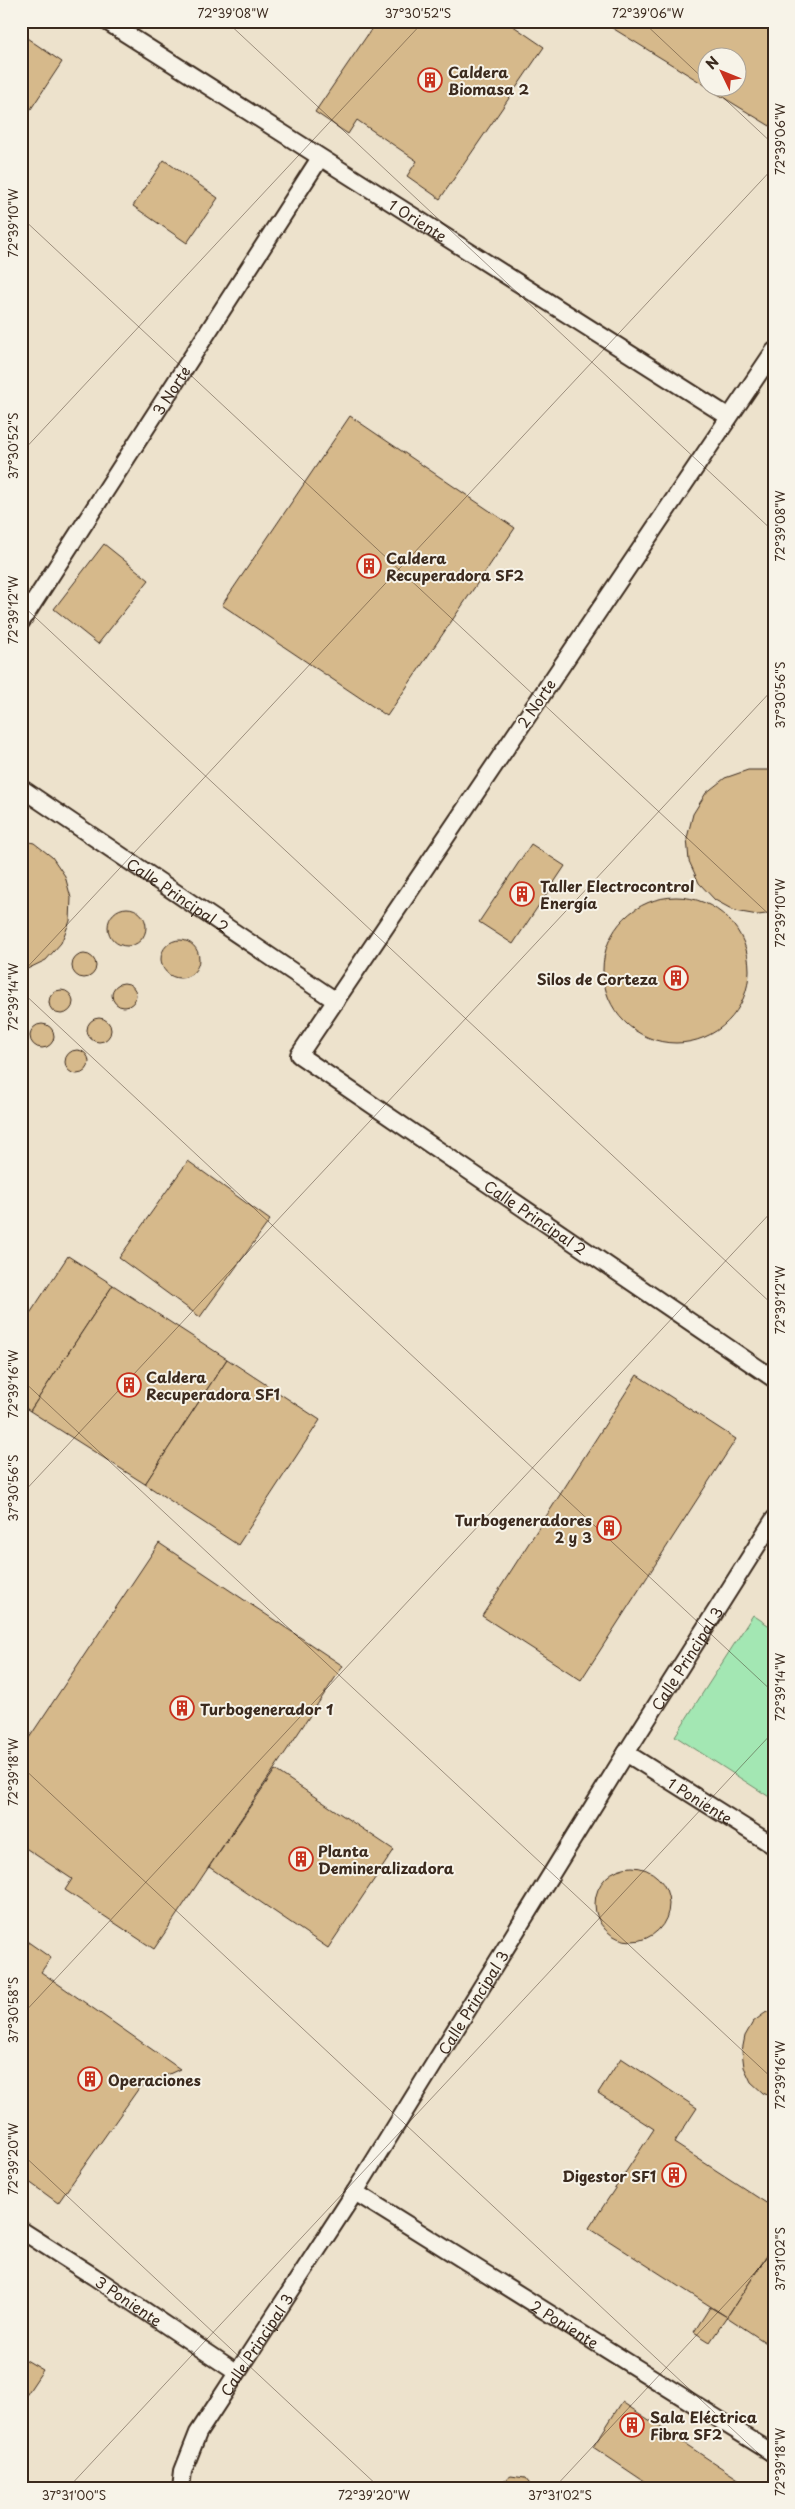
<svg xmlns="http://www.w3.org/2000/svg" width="795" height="2509" font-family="'Playpen Sans',sans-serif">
<rect width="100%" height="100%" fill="#f7f3e8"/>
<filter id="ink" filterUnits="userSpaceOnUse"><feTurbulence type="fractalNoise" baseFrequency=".02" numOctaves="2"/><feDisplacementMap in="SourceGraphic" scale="10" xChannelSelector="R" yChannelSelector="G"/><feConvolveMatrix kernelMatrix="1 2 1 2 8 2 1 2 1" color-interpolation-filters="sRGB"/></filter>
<g filter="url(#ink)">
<path fill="#ede2cc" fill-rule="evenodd" d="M 21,21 L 774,21 L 774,2488 L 21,2488 ZM 708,58 L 738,58 L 738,88 L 708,88 Z"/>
<polygon fill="#a3e7b3" stroke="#6f8868" points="753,1615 774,1629 774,1800 675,1736"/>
<g fill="#d6b98b" stroke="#3b2a1e">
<polygon points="377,21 506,21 544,47 440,199 407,176 417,161 357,120 348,134 315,112"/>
<polygon points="601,21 762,21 774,28 774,120 770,126 708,88 738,88 738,58 708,58 708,87"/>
<polygon points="21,34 62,62 21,124"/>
<polygon points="164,160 218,198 187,243 133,206"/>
<polygon points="350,416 515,528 387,716 222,605"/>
<polygon points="104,544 149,580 98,644 54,609"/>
<polygon points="748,770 774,770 774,913 758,915 735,911 715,900 699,883 689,861 687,838 693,814 706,793 725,778"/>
<polygon points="21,840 34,843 52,857 65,876 71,898 70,921 61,943 46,960 21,972"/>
<polygon points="531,844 565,866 513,944 479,922"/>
<circle cx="676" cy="970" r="73"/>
<circle cx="127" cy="927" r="19"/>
<circle cx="180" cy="959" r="19"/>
<circle cx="84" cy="966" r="12"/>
<circle cx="124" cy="995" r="12"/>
<circle cx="61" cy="1002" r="12"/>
<circle cx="99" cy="1030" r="12"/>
<circle cx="42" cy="1036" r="12"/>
<circle cx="77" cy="1062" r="12"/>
<polygon points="188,1161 270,1220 200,1317 119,1258"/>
<polygon points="68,1256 113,1285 30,1411 21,1405 21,1327"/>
<polygon points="113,1285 227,1359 145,1484 30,1411"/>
<polygon points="227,1359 320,1420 238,1545 145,1484"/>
<polygon points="637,1375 736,1439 581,1680 482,1616"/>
<polygon points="159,1543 343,1666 154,1949 65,1890 72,1879 21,1845 21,1750"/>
<polygon points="275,1770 394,1850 328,1948 209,1867"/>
<circle cx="632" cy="1904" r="37"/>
<polygon points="21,1937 51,1958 41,1972 180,2069 139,2088 58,2203 21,2176"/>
<polygon points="774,2009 774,2098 763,2093 751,2082 744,2067 742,2051 745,2036 753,2022 765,2013"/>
<polygon points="621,2058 697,2108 674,2143 774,2208 774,2245 727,2317 589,2228 654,2129 598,2093"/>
<polygon points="774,2245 774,2348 727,2317"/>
<polygon points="710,2307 727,2317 710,2342 694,2332"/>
<polygon points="21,2357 43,2370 21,2403"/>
<polygon points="622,2402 752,2488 654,2488 593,2447"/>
<polygon points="21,2476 37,2488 21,2488"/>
<polygon points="511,2476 525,2478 533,2488 498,2488 500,2483"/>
</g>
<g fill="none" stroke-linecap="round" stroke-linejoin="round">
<g stroke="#3b2a1e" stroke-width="20">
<g id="service">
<path id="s1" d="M 106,21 L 729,417"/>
<path id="s2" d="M 774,351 L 299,1055 L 774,1379"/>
<path id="s3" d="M 21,622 L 320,158"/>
<path id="s4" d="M 21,788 L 336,1001"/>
<path id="s5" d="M 626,1753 L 774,1846"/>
<path id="s6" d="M 355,2192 L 774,2454"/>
<path id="s7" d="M 21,2230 L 93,2276 L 236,2372"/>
<path id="s8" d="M 181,2488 L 183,2471 L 198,2433 L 355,2192 L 626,1753 L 774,1519"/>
</g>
</g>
<use href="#service" stroke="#f7f3e8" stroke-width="16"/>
</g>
</g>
<path fill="none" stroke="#3b2a1e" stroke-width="1" stroke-opacity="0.45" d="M 226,21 L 774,532M 642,21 L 708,83M 713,88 L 774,145M 21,217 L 774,919M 21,453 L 424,21M 21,604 L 774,1306M 21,974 L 774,167M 21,991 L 774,1693M 21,1379 L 774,2080M 21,1495 L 774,688M 21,1766 L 774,2468M 21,2016 L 774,1209M 21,2153 L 380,2488M 68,2488 L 774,1731M 554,2488 L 774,2252"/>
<defs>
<g id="building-ring" transform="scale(1.25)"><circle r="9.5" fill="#f7f3e8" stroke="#c8321e" stroke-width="1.5"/><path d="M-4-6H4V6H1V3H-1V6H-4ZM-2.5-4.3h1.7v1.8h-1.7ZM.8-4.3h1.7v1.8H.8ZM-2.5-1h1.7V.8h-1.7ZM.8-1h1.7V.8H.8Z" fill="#c8321e"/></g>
</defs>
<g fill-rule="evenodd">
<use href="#building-ring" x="430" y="80"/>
<use href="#building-ring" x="369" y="566"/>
<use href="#building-ring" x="522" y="894"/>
<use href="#building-ring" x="676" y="978"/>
<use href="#building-ring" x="129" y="1385"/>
<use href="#building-ring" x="609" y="1528"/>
<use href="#building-ring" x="182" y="1708"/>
<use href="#building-ring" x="301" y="1859"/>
<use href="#building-ring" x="90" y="2079"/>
<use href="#building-ring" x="674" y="2175"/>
<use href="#building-ring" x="632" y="2425"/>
</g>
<g text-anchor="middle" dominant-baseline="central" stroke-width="4" stroke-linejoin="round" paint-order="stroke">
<g font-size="15" font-weight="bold" fill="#3b2a1e" stroke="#f7f3e8" text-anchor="start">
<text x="448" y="71">Caldera<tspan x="448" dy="17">Biomasa 2</tspan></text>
<text x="386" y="557">Caldera<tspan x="386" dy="17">Recuperadora SF2</tspan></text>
<text x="540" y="885">Taller Electrocontrol<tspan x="540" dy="17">Energía</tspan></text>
<text x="658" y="978" text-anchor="end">Silos de Corteza</text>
<text x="146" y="1376">Caldera<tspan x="146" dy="17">Recuperadora SF1</tspan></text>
<text x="592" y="1519" text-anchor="end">Turbogeneradores<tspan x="592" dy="17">2 y 3</tspan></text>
<text x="200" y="1708">Turbogenerador 1</text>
<text x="318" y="1850">Planta<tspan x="318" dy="17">Demineralizadora</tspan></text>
<text x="108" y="2079">Operaciones</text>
<text x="656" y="2175" text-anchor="end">Digestor SF1</text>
<text x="650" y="2416">Sala Eléctrica<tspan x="650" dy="17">Fibra SF2</tspan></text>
</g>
<g font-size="15" fill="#3b2a1e" stroke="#f7f3e8">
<text stroke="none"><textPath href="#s1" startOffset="370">1 Oriente</textPath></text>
<text stroke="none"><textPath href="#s3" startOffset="276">3 Norte</textPath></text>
<text transform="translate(536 703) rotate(-56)">2 Norte</text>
<text stroke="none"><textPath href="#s4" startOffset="190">Calle Principal 2</textPath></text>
<text stroke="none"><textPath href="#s2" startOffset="1136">Calle Principal 2</textPath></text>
<text stroke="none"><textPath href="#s8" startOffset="974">Calle Principal 3</textPath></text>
<text stroke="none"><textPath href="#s5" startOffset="88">1 Poniente</textPath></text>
<text stroke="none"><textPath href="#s8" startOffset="569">Calle Principal 3</textPath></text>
<text stroke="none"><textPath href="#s7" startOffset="129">3 Poniente</textPath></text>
<text stroke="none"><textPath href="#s6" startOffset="248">2 Poniente</textPath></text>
<text stroke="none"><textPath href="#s8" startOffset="164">Calle Principal 3</textPath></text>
</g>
</g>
<rect width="795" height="2509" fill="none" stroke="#f7f3e8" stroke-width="55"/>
<g transform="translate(722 72) rotate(313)"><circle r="24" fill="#f7f3e8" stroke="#aca397"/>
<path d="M0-4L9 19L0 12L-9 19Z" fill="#c8321e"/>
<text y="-8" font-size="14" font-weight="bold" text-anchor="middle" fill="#3b2a1e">N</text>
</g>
<rect x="28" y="28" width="740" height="2454" fill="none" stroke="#3b2a1e" stroke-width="2"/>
<g font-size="12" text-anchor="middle" fill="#3b2a1e">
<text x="233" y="18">72°39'08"W</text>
<text x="418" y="18">37°30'52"S</text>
<text x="648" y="18">72°39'06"W</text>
<text transform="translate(781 139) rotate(-90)" y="4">72°39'06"W</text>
<text transform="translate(14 223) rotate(-90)" y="4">72°39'10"W</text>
<text transform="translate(14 446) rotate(-90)" y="4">37°30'52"S</text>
<text transform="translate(781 526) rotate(-90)" y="4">72°39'08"W</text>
<text transform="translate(14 610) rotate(-90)" y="4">72°39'12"W</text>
<text transform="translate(781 695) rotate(-90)" y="4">37°30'56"S</text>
<text transform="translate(781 913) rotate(-90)" y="4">72°39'10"W</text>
<text transform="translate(14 997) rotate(-90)" y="4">72°39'14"W</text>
<text transform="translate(781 1300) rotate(-90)" y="4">72°39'12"W</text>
<text transform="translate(14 1384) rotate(-90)" y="4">72°39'16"W</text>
<text transform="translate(14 1488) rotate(-90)" y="4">37°30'56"S</text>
<text transform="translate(781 1687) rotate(-90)" y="4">72°39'14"W</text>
<text transform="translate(14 1772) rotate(-90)" y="4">72°39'18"W</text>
<text transform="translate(14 2010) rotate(-90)" y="4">37°30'58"S</text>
<text transform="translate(781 2075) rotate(-90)" y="4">72°39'16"W</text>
<text transform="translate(14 2159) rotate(-90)" y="4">72°39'20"W</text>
<text transform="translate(781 2259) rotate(-90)" y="4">37°31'02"S</text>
<text transform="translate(781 2462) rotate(-90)" y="4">72°39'18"W</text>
<text x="74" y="2500">37°31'00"S</text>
<text x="374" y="2500">72°39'20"W</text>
<text x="560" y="2500">37°31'02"S</text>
</g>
</svg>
